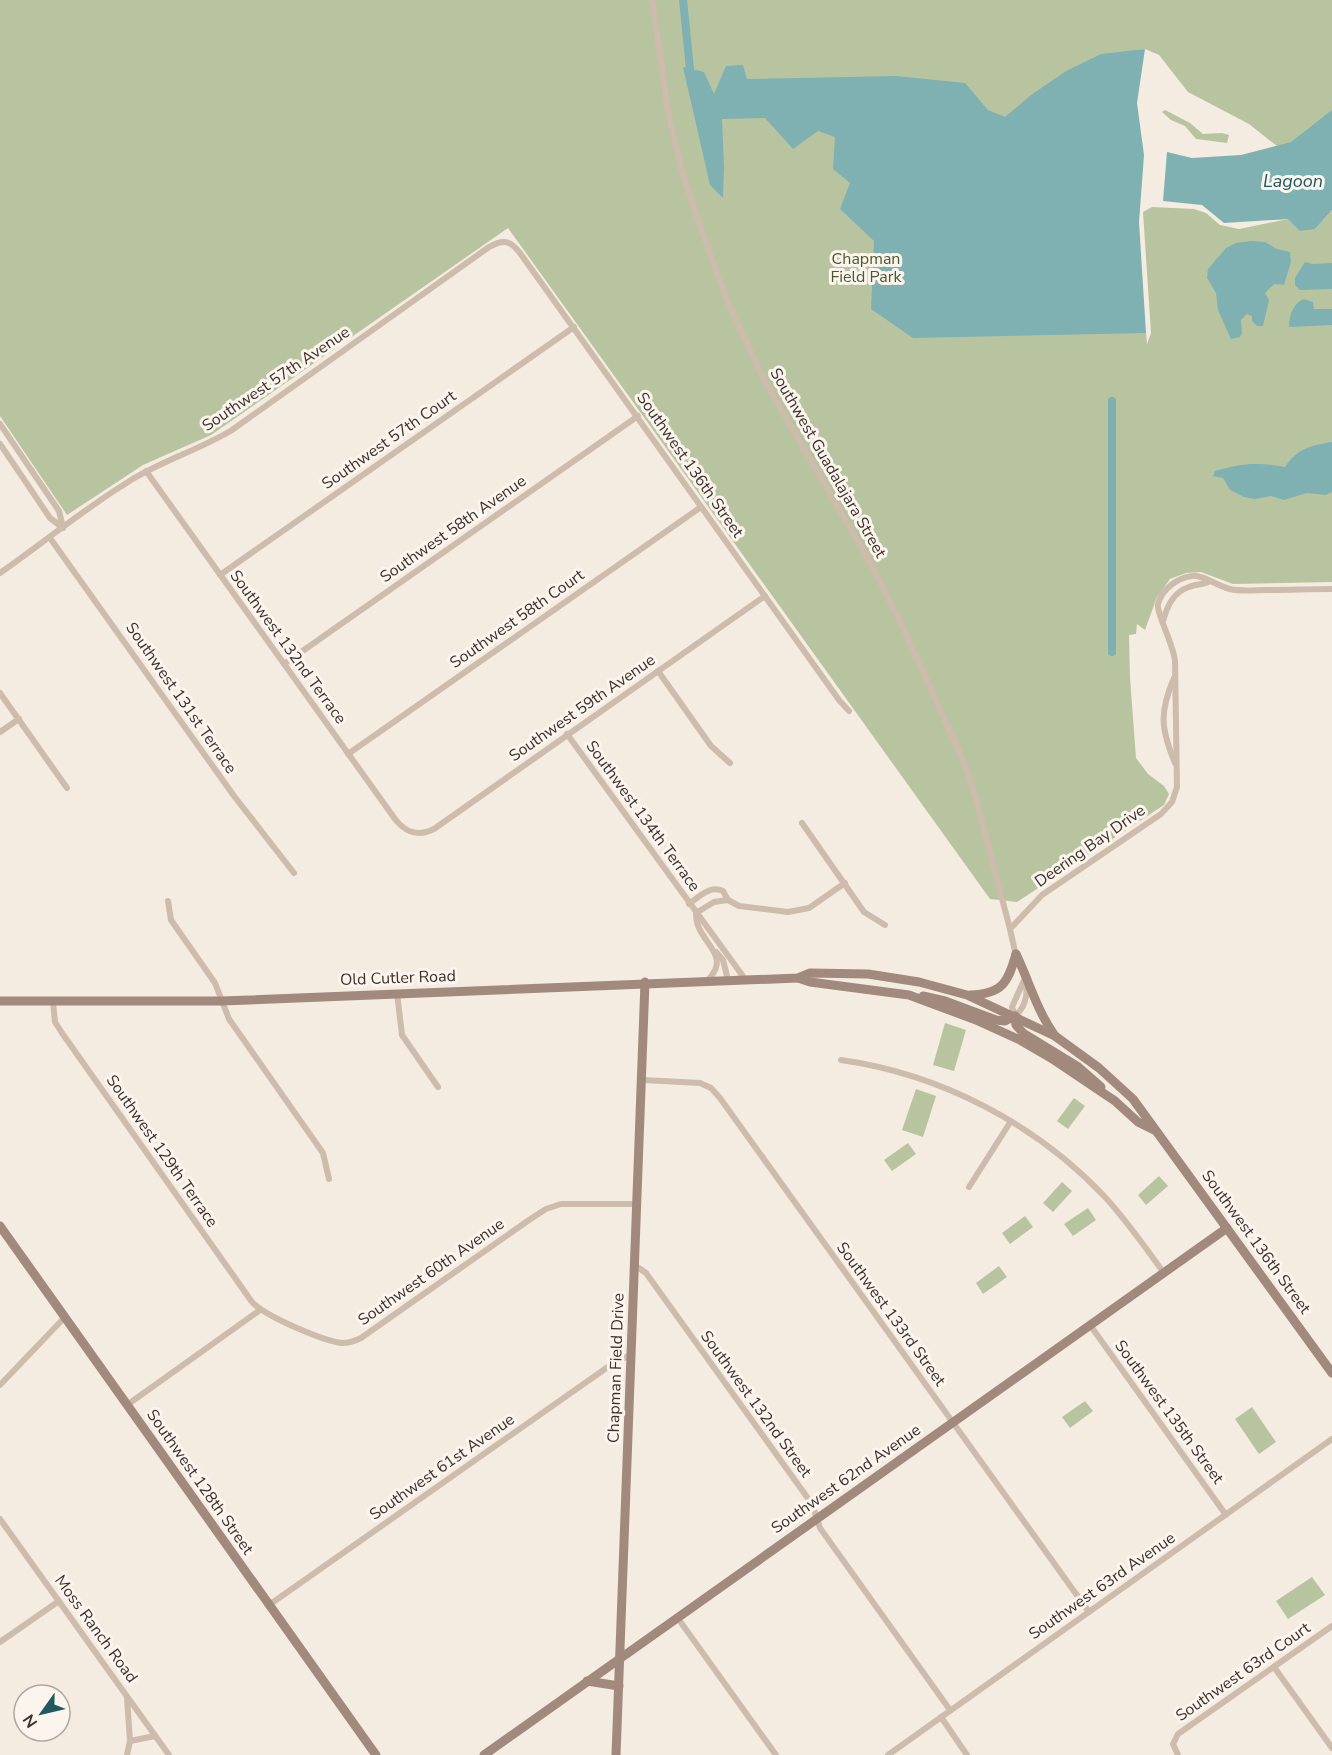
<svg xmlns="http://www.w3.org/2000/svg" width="1332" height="1755" font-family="'Nunito Sans',sans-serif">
<rect width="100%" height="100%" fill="#f4ebe1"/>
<g fill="#b8c4a0">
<polygon points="0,0 1332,0 1332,125 1287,154 1249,124 1188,92 1159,55 1145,49 1139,50 1132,109 1134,333 1146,333 1147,344 1151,333 1143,212 1152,207 1194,209 1206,213 1220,225 1239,229 1288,219 1315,229 1332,210 1332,582 1233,584 1201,572 1186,573 1170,579 1157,597 1145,630 1137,624 1136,634 1129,635 1130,678 1136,758 1148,774 1164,786 1169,794 1164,805 1017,902 990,899 508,228 211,435 143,465 67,515 0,416"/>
<polygon points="1165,110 1190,123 1203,134 1222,133 1229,135 1227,143 1196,139 1185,126 1171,120 1162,112"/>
<polygon points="945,1023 966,1030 954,1071 933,1065"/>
<polygon points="916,1089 936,1096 923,1137 902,1130"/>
<polygon points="1074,1098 1085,1106 1068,1129 1057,1121"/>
<polygon points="908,1143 916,1154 892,1171 884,1160"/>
<polygon points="1159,1176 1168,1186 1146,1205 1138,1195"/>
<polygon points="1062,1182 1072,1191 1053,1212 1043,1203"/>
<polygon points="1088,1208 1096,1220 1073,1236 1064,1224"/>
<polygon points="1025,1216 1033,1227 1010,1244 1002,1233"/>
<polygon points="999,1266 1007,1277 983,1294 976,1283"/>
<polygon points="1085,1401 1093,1411 1070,1428 1062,1417"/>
<polygon points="1252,1407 1276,1442 1259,1454 1235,1419"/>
<polygon points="1312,1577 1325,1595 1288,1619 1276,1601"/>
</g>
<g fill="#7fb0b2">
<polygon points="1145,49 1137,103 1144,155 1139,222 1146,333 913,338 871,309 874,241 840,209 850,183 833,169 835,137 818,131 793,149 765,118 722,119 724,167 723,198 710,185 683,67 704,72 714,94 726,66 743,65 747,79 896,76 965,83 988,110 1005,117 1031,95 1066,71 1101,54"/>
<polygon points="1332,110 1332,210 1315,229 1300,231 1288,219 1224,223 1202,205 1163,201 1167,152 1192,158 1241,155 1291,142"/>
<polygon points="1251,241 1265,242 1277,249 1290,252 1291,262 1284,285 1274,284 1265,293 1269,300 1263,326 1257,326 1252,321 1252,316 1247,314 1241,320 1242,333 1240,337 1231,339 1218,310 1216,293 1207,278 1208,269 1226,248 1236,243"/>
<polygon points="1305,262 1313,264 1332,263 1332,289 1300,290 1295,285 1295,278"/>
<path d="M 1304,299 L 1313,302 L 1314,309 L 1332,309 L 1332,325 L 1289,327 C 1289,316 1293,303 1304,299 Z"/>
<path d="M 1332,442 L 1332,492 L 1326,495 L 1307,493 L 1284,500 L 1271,496 L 1255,499 L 1244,497 L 1230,490 L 1223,478 L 1213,476 L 1215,471 C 1243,463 1256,462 1285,467 C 1297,449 1311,445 1332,442 Z"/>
</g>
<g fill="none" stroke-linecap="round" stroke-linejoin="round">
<g stroke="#7fb0b2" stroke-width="8">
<polyline points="683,0 690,69"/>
<polyline points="1112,652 1112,401"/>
</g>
<g stroke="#cdbbac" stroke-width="6">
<polyline points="652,0 669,117 682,171 702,232 729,305 764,380 871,564 900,621 954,740 968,773 977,803 1010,929"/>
<polyline points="0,424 59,511 63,528"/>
<polyline points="0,444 50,518 63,528"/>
<path d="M 146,471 L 395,819 C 406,833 418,837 434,829 L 765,596"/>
<polyline points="50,538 234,796 294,873"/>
<path d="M 0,573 C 43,543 84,509 128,482 C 161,461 199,450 232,430 L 489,247 C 503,239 510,240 520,253 L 839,700 L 849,711"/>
<polyline points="220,575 574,327"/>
<path d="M 1163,621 C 1167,607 1173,592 1189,587 C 1195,584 1202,585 1208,582"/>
<polyline points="284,664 638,416"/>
<polyline points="658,671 711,746 730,763"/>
<path d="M 1174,678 C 1159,713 1161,729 1175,763"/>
<polyline points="0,693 67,788"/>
<polyline points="0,732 19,719"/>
<polyline points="567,734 745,979"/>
<polyline points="348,754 701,507"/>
<polyline points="802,823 864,912 885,925"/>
<polyline points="168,901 171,920 215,983 229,1019 323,1153 329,1179"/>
<path d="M 689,904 C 700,896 710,885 723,891 L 728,900 L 739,906 L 788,912 L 809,908 L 845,883"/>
<path d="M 696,913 C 695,943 735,953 707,981"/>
<polyline points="696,913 714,902 728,900"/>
<polyline points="716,952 723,960 728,980"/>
<path d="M 1016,956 L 1010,929 L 1042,895 L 1161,814 L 1172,802 L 1177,787 L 1175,661 C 1174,646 1156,612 1158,604 C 1162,589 1177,578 1192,576 C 1201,574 1218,586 1230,589 C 1242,592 1255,590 1267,590 C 1289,590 1310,589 1332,589"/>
<path d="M 1025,978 L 1012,1007 L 1015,1016 C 1024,1009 1028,996 1026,985"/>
<polyline points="397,993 402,1035 438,1087"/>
<path d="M 53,1002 L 55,1022 L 62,1033 L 252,1302 C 265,1316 323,1341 342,1343 C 349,1343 355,1341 361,1338 L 529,1220 L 546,1209 L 561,1204 L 638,1204"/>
<path d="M 841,1060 C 941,1074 1036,1124 1105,1197 C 1127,1221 1145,1247 1164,1273"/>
<polyline points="643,1080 700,1083 711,1088 720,1098 1089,1612"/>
<polyline points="969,1187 1011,1121"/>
<polyline points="636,1266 646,1273 812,1504 820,1528 950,1710"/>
<polyline points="1090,1325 1226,1515"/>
<polyline points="0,1385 65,1317"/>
<polyline points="127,1405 260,1310"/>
<polyline points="0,1519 169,1755"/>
<polyline points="269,1605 612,1364 632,1354"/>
<polyline points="677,1617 776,1755"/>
<polyline points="0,1642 59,1601"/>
<polyline points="1274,1667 1332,1748"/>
<polyline points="127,1698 130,1741 155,1736"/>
<polyline points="941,1717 967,1755"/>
<polyline points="127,1755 130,1741"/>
<polyline points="888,1755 1332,1439"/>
<polyline points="1178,1755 1173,1744 1178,1734 1332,1626"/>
</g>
<g stroke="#a18a7d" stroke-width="9">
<path d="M 1016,954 C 1029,981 1037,1011 1055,1036"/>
<polyline points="798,978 810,982 909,995 976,1020 1020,1040 1051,1058 1115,1101 1138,1122 1154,1130"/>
<path d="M 970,995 C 1002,994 1008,983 1016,954"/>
<polyline points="923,996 945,1001 996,1020 1005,1021 1015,1016"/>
<polyline points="0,1001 222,1001 798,978 810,973 868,974 919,982 967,995 1055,1036 1099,1068 1133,1099 1332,1373"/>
<polyline points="1015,1016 1016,1025 1023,1033 1077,1066 1101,1087"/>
<polyline points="0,1226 376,1755"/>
<polyline points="587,1681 619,1686"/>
<polyline points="484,1755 1227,1228"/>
<polyline points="616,1755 645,982"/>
</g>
</g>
<g text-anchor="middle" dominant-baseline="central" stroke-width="6" stroke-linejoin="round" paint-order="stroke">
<g font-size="16" fill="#4a5a2e" stroke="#fbf5ee">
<text x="866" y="259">Chapman<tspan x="866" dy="18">Field Park</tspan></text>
</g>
<g font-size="16" fill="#3b302b" stroke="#fbf5ee">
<text transform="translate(276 379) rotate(-34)">Southwest 57th Avenue</text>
<text transform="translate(389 440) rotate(-35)">Southwest 57th Court</text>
<text transform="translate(828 463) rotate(60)">Southwest Guadalajara Street</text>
<text transform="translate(690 465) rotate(55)">Southwest 136th Street</text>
<text transform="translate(453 529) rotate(-35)">Southwest 58th Avenue</text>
<text transform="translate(517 619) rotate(-35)">Southwest 58th Court</text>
<text transform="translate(288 647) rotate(54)">Southwest 132nd Terrace</text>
<text transform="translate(181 698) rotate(55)">Southwest 131st Terrace</text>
<text transform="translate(582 708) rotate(-35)">Southwest 59th Avenue</text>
<text transform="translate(643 816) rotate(54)">Southwest 134th Terrace</text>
<text transform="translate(1090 846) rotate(-35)">Deering Bay Drive</text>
<text transform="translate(398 978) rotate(-2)">Old Cutler Road</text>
<text transform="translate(162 1151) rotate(55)">Southwest 129th Terrace</text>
<text transform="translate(1256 1242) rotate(54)">Southwest 136th Street</text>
<text transform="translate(431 1272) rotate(-35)">Southwest 60th Avenue</text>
<text transform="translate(891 1314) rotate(54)">Southwest 133rd Street</text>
<text transform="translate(616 1368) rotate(-88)">Chapman Field Drive</text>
<text transform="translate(756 1404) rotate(54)">Southwest 132nd Street</text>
<text transform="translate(1169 1412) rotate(54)">Southwest 135th Street</text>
<text transform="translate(442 1467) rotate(-35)">Southwest 61st Avenue</text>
<text transform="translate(846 1479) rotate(-35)">Southwest 62nd Avenue</text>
<text transform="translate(200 1482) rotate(55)">Southwest 128th Street</text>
<text transform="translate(1102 1586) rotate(-35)">Southwest 63rd Avenue</text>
<text transform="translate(96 1629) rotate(54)">Moss Ranch Road</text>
<text transform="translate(1243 1672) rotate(-35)">Southwest 63rd Court</text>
</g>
<g font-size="18" font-style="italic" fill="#1f5a5e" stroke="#fbf5ee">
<text x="1293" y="181">Lagoon</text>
</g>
</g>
<g transform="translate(42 1713) rotate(236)"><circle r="28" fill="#fbf5ee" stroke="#aea6a0" stroke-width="1.5"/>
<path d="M0-4.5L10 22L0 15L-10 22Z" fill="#1f5a5e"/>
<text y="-9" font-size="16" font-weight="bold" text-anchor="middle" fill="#3b302b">N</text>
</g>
</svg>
